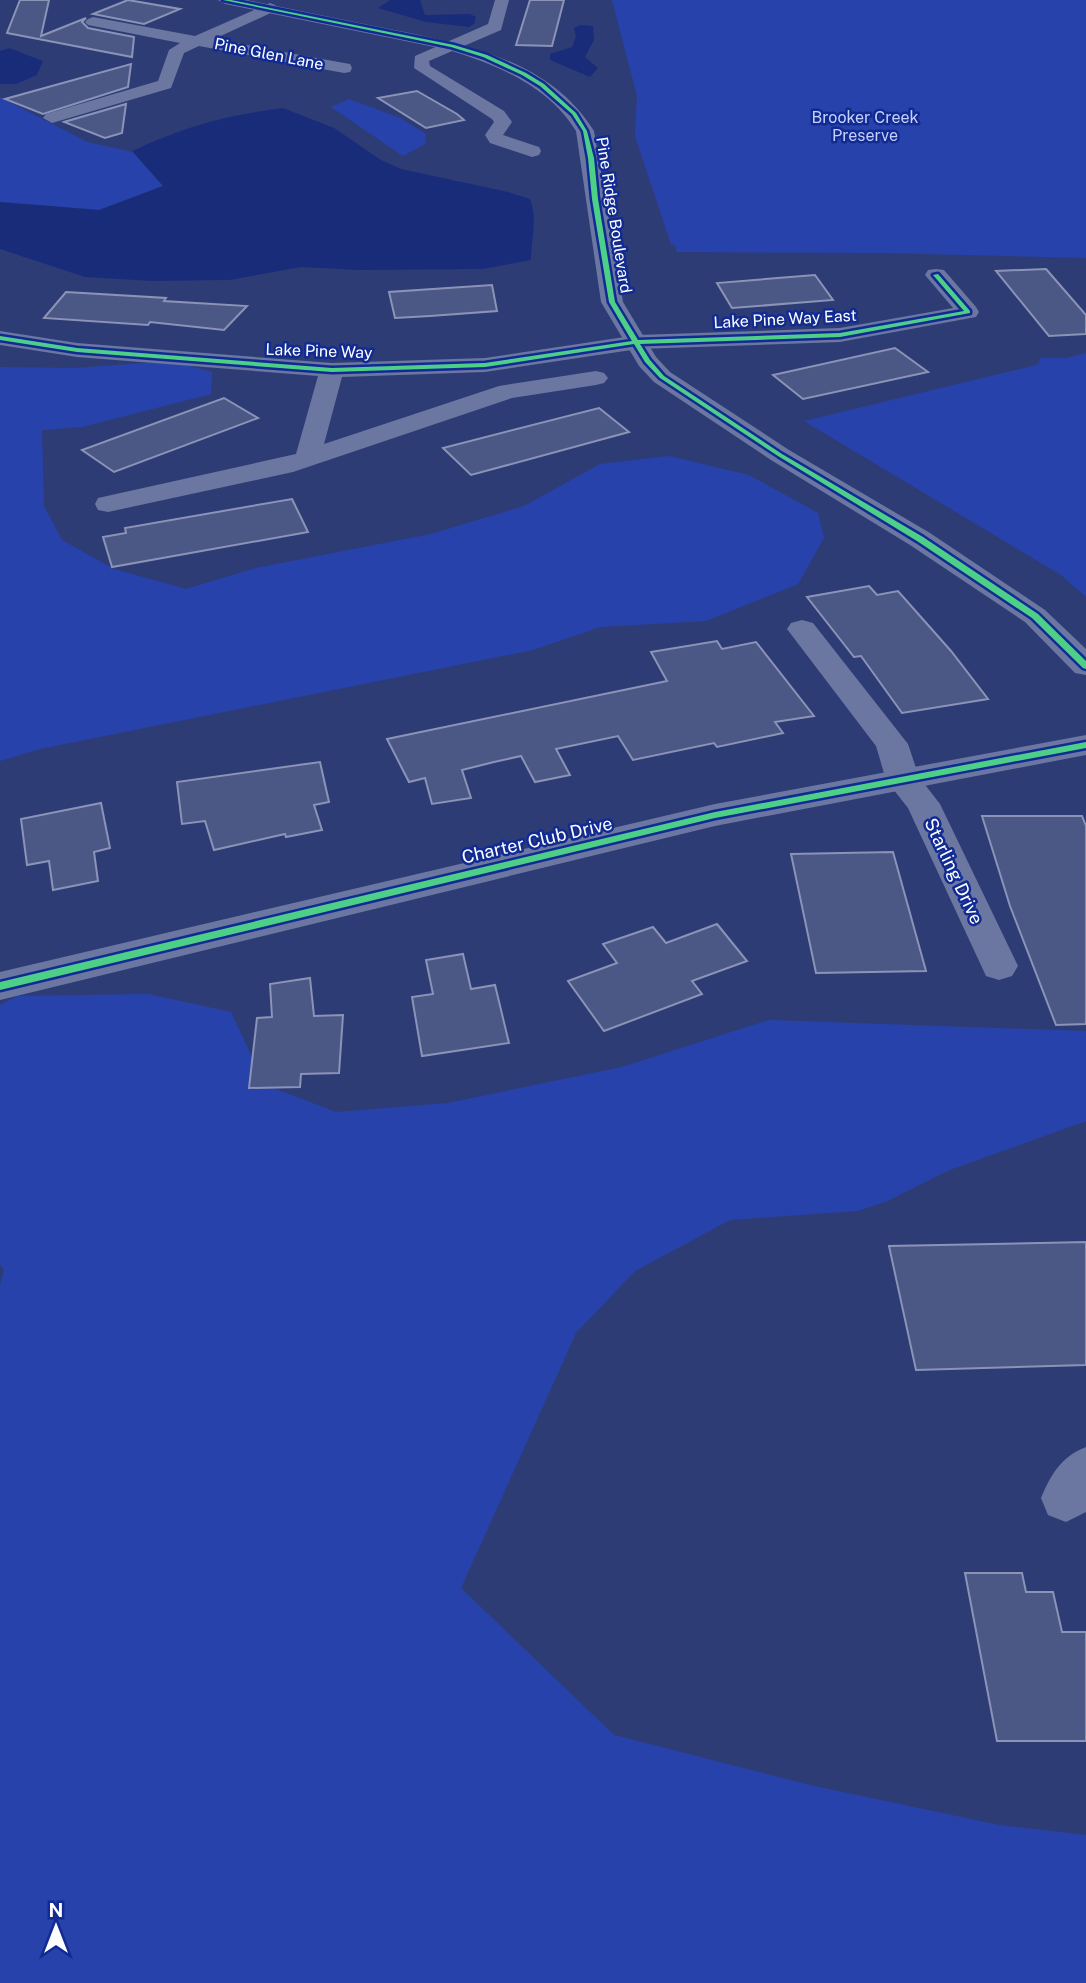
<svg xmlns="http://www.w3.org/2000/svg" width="1086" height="1983" font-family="'Public Sans',sans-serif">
<rect width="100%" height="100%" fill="#2e3c76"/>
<g fill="#2743ab">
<polygon points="612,0 1086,0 1086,258 886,253 677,252 675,245 671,244 635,136 637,96"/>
<polygon points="0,97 87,142 133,152 163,186 99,210 0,202"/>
<polygon points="349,99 400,118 426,134 425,144 403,156 331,107"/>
<polygon points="1086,353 1086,597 1061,575 804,421 1037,365 1041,358 1066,358"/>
<polygon points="160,362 183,364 212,372 211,394 82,427 42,430 44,506 62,540 114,569 186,589 256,568 431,534 524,506 600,464 669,456 749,475 818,513 824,538 798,584 706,621 600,627 533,650 40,749 0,761 0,367 74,368"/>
<polygon points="148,994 231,1012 265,1085 336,1112 448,1103 622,1067 769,1020 1086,1031 1086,1121 947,1171 885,1202 857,1211 730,1220 635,1271 576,1333 461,1588 614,1735 810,1785 999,1825 1086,1835 1086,1983 0,1983 0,1285 4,1270 0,1264 0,1005 18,996"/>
</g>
<g fill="#192c7a">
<polygon points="390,0 420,0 425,15 470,14 476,17 474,24 469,27 426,22 378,8"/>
<polygon points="580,25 593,26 594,40 585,57 598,68 590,77 550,60 550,54 572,47 576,36 574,28"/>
<polygon points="9,48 43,61 37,75 16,84 0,84 0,51"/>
<path d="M 283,108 L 334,128 L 381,160 L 401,169 L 508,192 L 530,199 C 538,220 531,238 531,260 L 483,269 L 358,270 L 301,267 L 230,280 L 152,281 L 85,277 L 0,249 L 0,202 L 99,210 L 163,186 L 132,151 C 187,126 223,116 283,108 Z"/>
</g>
<g fill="#4b5785" stroke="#8b93b6" stroke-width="2">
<polygon points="20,0 49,0 41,36 86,18 82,22 88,28 134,37 132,57 7,33"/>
<polygon points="128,0 180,9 144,24 93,14"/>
<polygon points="530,0 564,0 552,46 516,45"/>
<polygon points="131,64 128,87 43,114 5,99"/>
<polygon points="417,91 457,114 464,120 426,128 378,98"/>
<polygon points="126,104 122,133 105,138 64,122"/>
<polygon points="1046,269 1086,315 1086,334 1049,336 996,271"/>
<polygon points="815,275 833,300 732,308 717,283"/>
<polygon points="492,285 497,311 430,316 395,318 389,292"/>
<polygon points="66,292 166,298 164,301 247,306 224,330 150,322 148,325 44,318"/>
<polygon points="895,348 928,372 803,399 773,375"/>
<polygon points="224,398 258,418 114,472 82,450"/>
<polygon points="599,408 629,432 471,475 443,448"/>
<polygon points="292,499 308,532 112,567 103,537 126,533 125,528"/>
<polygon points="869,586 877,595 898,591 951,651 988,699 902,713 861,656 854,657 807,597"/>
<polygon points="717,641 722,649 756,642 814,716 775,722 783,733 717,747 714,743 633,760 618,736 556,749 570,775 535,782 521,756 494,762 462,770 471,798 432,804 425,778 409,782 387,739 667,681 651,652"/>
<polygon points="320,762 329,802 314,805 322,830 286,837 285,834 214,850 205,821 182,824 177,782"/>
<polygon points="101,803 110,848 94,852 98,881 53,890 49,861 27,865 21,819"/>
<polygon points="982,816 1082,816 1086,826 1086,1024 1056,1025 1010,906"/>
<polygon points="893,852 926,971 816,973 791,854"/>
<polygon points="717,924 747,961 692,981 702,994 604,1031 568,981 617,963 603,944 653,927 666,943"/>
<polygon points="463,954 471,989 495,985 509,1043 422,1056 412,997 433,994 426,960"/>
<polygon points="310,978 314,1016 343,1015 339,1073 301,1074 300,1087 249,1088 257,1018 272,1017 270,984"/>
<polygon points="1086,1242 1086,1365 916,1370 889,1246"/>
<polygon points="965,1573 1022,1573 1026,1592 1053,1592 1062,1632 1086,1632 1086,1741 997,1741"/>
</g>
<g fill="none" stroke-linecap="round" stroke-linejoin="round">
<g fill="#6c77a1" fill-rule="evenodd">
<polygon points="495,0 509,0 501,30 429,61 430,66 504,111 512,122 503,135 539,147 541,151 539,155 532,157 490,143 485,135 494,122 492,119 414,68 415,56 488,24"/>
<polygon points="270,3 275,5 278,8 275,11 214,39 344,63 350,64 352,68 350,72 344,73 199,46 184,53 171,88 52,123 43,118 46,114 158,81 169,50 180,43 88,25 85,22 88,19 93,17 195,36"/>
<polygon points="936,269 944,270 976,307 979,312 976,317 840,342 638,349 485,372 342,377 324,444 499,386 596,371 604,373 608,378 604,383 596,385 512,398 293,472 108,512 98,510 95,504 98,498 296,454 318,376 77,357 0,345 0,331 77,343 332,363 485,358 638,335 840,328 953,308 925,275 928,270"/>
<polygon points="802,620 813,623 908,744 919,777 940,804 1018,966 1012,976 999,980 986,976 908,808 886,780 876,746 787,629 791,623"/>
<path d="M 1086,1447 L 1086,1512 L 1066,1522 L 1048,1515 L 1041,1498 C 1051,1474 1061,1457 1086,1447 Z"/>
</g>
<g fill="#6c77a1" fill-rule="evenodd">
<path d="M 218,0 L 247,0 C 291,9 335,18 379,27 C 459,43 548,57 594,131 L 623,302 L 656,357 L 670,372 L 789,450 L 930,533 L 1045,610 L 1086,649 L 1086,675 L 1075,673 L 1025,622 L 910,545 L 771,460 L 654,382 L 639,366 L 601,302 L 576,131 C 549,86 497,65 449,50 L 225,4 Z"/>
<polygon points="1086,735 1086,755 715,826 0,1000 0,972 715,804"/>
</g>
<g stroke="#112b93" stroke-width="5">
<g id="cycleway">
<polygon points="223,0 231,0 454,45 487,55 526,73 544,84 576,113 587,131 594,158 598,199 615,302 638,340 840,333 964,311 933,275 938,274 970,311 970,313 840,337 640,344 650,360 664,376 782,454 923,537 1038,614 1086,661 1086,669 1083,668 1032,618 917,541 778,456 660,378 645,362 634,344 485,367 332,372 77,352 0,340 0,336 77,348 332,368 485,363 632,341 609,302 592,199 588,158 583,131 572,114 540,86 522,75 483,57 451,47"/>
<polygon points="1086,742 1086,748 715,818 0,990 0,982 715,812"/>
</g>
</g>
<use href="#cycleway" fill="#4dcf88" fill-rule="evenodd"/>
</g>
<g text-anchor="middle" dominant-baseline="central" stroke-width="5" stroke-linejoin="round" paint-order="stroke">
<g font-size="16" fill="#fff" stroke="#112b93">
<text transform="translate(269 54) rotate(11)">Pine Glen Lane</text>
<text transform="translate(614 215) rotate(81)">Pine Ridge Boulevard</text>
<text transform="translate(785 319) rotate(-3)">Lake Pine Way East</text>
<text transform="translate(319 351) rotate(2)">Lake Pine Way</text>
</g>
<g font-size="16" fill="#c5d1fd" stroke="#112b93">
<text x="865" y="117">Brooker Creek<tspan x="865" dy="18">Preserve</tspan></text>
</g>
<g font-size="18" fill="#fff" stroke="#112b93">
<text transform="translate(537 840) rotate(-13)">Charter Club Drive</text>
<text transform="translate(954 871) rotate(65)">Starling Drive</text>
</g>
</g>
<g transform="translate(56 1927)" stroke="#112b93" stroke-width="5" paint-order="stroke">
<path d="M0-5L12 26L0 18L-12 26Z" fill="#ffffff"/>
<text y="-10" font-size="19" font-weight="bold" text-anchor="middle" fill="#ffffff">N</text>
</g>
</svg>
